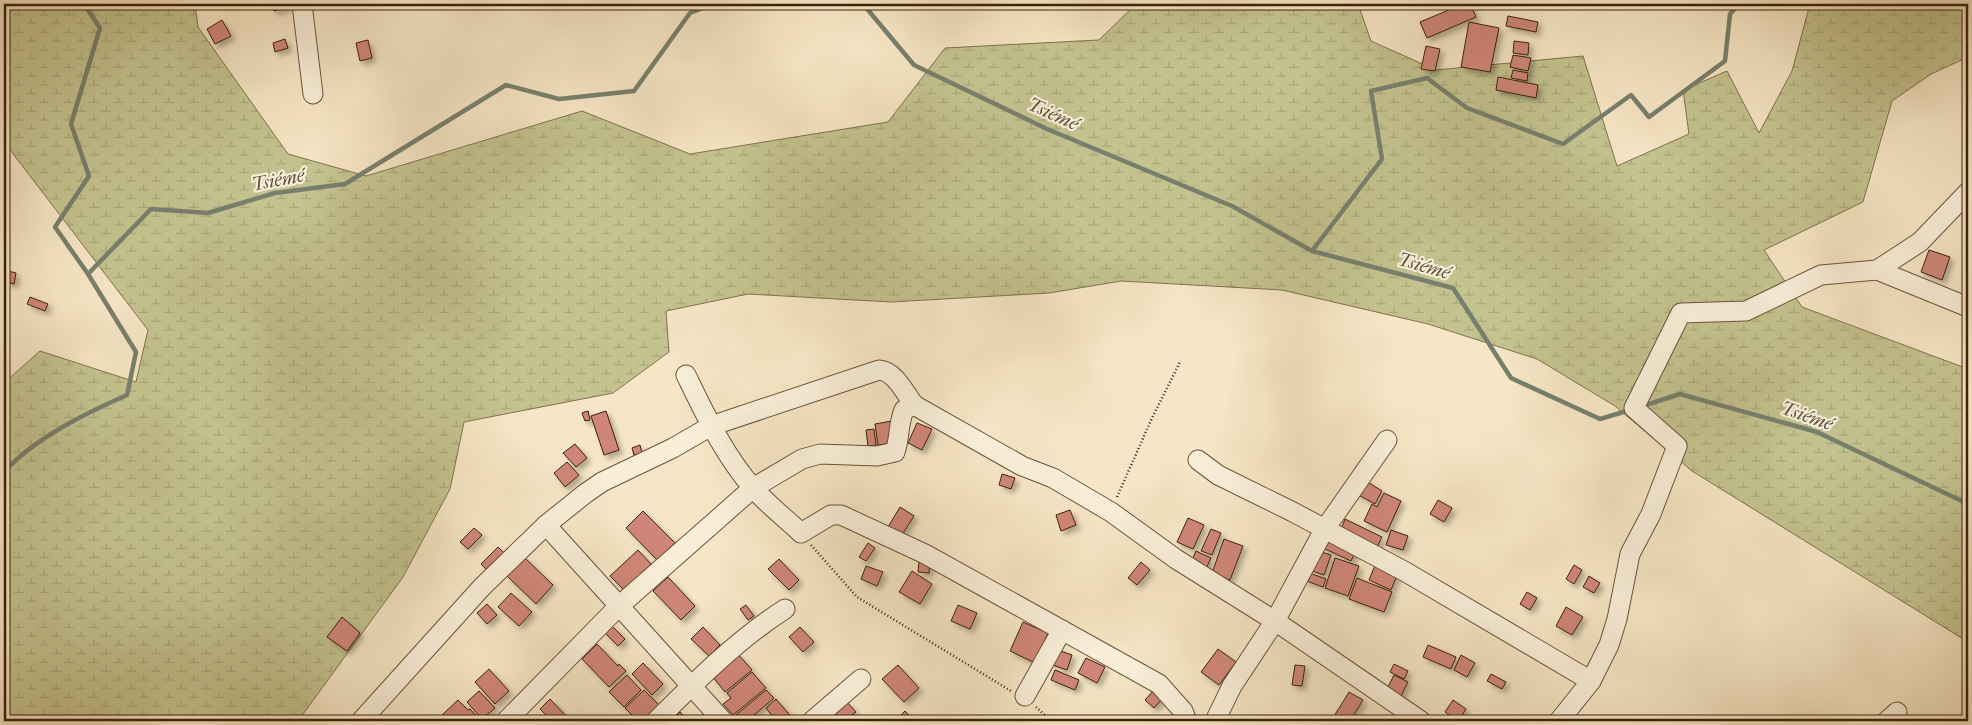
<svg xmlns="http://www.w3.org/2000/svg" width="1972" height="725" font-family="'IM FELL French Canon',serif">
<defs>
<pattern id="wetland-marsh" width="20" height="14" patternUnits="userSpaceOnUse" patternTransform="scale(1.25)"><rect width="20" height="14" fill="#c4c38f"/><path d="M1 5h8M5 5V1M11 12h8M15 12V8" fill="none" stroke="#a9a77a"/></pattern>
<filter id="shadow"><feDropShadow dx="4" dy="4" stdDeviation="2.5" flood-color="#0004"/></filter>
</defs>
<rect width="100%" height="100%" fill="#f6e6c5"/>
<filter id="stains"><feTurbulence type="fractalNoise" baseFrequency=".004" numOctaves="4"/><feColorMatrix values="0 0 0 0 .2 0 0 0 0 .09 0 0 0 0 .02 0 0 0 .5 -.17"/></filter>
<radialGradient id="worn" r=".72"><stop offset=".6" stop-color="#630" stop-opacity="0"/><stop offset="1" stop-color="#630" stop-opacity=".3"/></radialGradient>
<polygon fill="url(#wetland-marsh)" stroke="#80724c" points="4,4 195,4 198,27 288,154 366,176 582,111 690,154 888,122 945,48 1099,40 1136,4 1358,4 1371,41 1436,70 1583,56 1617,166 1689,134 1683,90 1727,71 1759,133 1792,71 1810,4 1968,4 1968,57 1931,74 1892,101 1863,202 1764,250 1802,307 1968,369 1968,642 1692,471 1615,406 1537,359 1428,324 1282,290 1121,281 1049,293 891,302 748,294 666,311 669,352 613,393 464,422 450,489 403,577 298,721 4,721 4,383 40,351 136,382 148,330 4,142"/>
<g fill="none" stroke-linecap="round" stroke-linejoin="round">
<g stroke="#77806d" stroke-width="4.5">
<polyline points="84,4 100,28 71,124 89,176 55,227 88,274"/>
<polyline points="863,4 914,65 1047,129 1232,206 1312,251 1453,288 1511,378 1600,419 1630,410"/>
<polyline points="1312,251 1382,159 1371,91 1427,78 1467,108 1563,144 1631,95 1649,117 1725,61 1730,14 1739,4"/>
<polyline points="1643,406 1680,394 1817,432 1968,504"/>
<path d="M 4,472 C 35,438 86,413 127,395 L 136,352 L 88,274 L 151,209 L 208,213 L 275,193 L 345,184 L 506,85 L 559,99 L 634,91 L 690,13 L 713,4"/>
</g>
</g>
<g fill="#cf8678" stroke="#3d210a" filter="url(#shadow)">
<polygon points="272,4 289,4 290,6 274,11"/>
<polygon points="1463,4 1470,4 1476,17 1427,38 1420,22"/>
<polygon points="1508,16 1538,22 1536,32 1506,26"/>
<polygon points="222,20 231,36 215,44 207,29"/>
<polygon points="1469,22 1499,28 1490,72 1461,67"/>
<polygon points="285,39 288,48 275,52 273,43"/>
<polygon points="368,40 372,58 360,61 356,43"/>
<polygon points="1514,41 1529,43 1528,55 1513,53"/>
<polygon points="1426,46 1440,49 1435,71 1421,69"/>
<polygon points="1513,55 1531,58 1528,71 1510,67"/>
<polygon points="1513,70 1528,73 1527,81 1511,78"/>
<polygon points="1498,77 1538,85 1536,98 1496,90"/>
<polygon points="1929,250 1950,257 1942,280 1921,272"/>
<polygon points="4,270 16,273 14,284 4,281"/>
<polygon points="30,297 48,304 45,311 27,304"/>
<polygon points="588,411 590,420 585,421 582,413"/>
<polygon points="606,411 619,450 604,455 591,416"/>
<polygon points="892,421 896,443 878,445 875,424"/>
<polygon points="917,423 932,429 922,450 908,443"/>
<polygon points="874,429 876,445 868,446 866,430"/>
<polygon points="575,444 587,458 576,467 563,453"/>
<polygon points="640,445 642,453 634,455 632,448"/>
<polygon points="567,462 579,475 565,487 554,473"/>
<polygon points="1002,474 1015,478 1011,489 999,485"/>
<polygon points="1363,479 1382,491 1375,504 1355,493"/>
<polygon points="1384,493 1401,501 1387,532 1364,521 1372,504 1377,507"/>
<polygon points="1438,500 1452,508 1444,522 1430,514"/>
<polygon points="900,507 914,516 902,535 888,527"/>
<polygon points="1070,510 1076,525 1061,531 1056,515"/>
<polygon points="643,511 675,543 657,560 626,528"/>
<polygon points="1188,518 1204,525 1193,549 1177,542"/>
<polygon points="1345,519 1382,537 1377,547 1341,529"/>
<polygon points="474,528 482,535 468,549 460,542"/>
<polygon points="1211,529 1221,533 1212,555 1201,551"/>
<polygon points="1391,530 1408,536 1403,550 1386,545"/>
<polygon points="1326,538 1356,551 1351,561 1321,547"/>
<polygon points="1224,539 1243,546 1230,580 1212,573"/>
<polygon points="868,543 875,548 866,561 859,557"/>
<polygon points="498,547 507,556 490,573 481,564"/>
<polygon points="638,550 651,564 624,590 610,576"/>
<polygon points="1196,551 1211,558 1205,571 1190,564"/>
<polygon points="1319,551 1331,555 1324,575 1312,571"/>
<polygon points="524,557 553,585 536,604 506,575"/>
<polygon points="1335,558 1359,566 1348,596 1325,588"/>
<polygon points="779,559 799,580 789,590 768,569"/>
<polygon points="919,561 930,562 929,573 918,572"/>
<polygon points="1141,562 1150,570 1137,585 1128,578"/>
<polygon points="1376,563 1398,573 1391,590 1369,580"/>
<polygon points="1574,565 1582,570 1574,584 1566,579"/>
<polygon points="866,566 883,572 877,586 861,579"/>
<polygon points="912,571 932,584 920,604 899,592"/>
<polygon points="1307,572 1326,579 1323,587 1304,580"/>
<polygon points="1589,576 1600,583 1594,593 1583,587"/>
<polygon points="668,577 695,606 681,620 653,591"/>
<polygon points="1357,578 1392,592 1384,612 1349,599"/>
<polygon points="1527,592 1537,598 1530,610 1520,604"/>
<polygon points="511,593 532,612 519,626 498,607"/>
<polygon points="487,604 497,615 487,624 477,613"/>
<polygon points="746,605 754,616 748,620 740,609"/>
<polygon points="958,605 977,613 970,629 951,621"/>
<polygon points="1566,607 1583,617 1572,635 1556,626"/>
<polygon points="342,617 360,633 347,651 327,637"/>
<polygon points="1023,622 1048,633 1035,663 1010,651"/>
<polygon points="611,625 625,639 618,646 604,632"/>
<polygon points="703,627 720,645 709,656 691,639"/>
<polygon points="800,627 814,642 803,652 789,637"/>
<polygon points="597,644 618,666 619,664 626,671 609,687 582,659"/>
<polygon points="1428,645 1456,657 1451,669 1423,657"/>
<polygon points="1055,649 1072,655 1067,670 1050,664"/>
<polygon points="1218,649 1236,662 1219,685 1201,672"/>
<polygon points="738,654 752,670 725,692 712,676"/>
<polygon points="1461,655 1475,663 1467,677 1454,670"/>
<polygon points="1086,658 1105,667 1097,683 1078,673"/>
<polygon points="643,663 663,684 652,695 632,674"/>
<polygon points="1394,664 1408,671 1404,679 1390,672"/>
<polygon points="898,665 919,688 904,702 882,679"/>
<polygon points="1295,665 1305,666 1302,686 1292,685"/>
<polygon points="489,669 509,691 495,704 475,682"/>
<polygon points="1055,670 1079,680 1075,690 1051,680"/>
<polygon points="752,672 766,688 733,715 723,704 731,698 727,693"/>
<polygon points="1491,674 1506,682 1502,689 1487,681"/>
<polygon points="627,675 641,690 624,707 609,692"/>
<polygon points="1394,675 1408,682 1399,700 1385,693"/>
<polygon points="644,690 659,705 642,721 638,721 625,708"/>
<polygon points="766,690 774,698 747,721 741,721 736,715"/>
<polygon points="1154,690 1163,698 1154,708 1145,700"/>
<polygon points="479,691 495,708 482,719 467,702"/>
<polygon points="1349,692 1363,700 1350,721 1331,721"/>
<polygon points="550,699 570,720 569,721 552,721 540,709"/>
<polygon points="776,699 795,721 776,721 766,708"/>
<polygon points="458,700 468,710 470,709 481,721 448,721 442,715"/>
<polygon points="1453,700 1466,709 1458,721 1445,712"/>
<polygon points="847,702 856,712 843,721 836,713"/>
<polygon points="905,711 914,721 895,721"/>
<polygon points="680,712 689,721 671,721"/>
</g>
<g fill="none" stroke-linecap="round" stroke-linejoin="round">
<g stroke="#6b5239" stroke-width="21">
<g id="minor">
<polyline points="302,4 313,94"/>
<polyline points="1877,270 1968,307"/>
<path d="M 686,375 C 705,414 724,455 753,488 C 767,504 785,518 801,533 L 831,515 L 841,515 L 925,554 L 1159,684 L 1183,711 L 1187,721"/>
<polyline points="1198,460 1218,475 1293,512 1404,571 1591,681"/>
<polyline points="546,525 723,721"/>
<polyline points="1025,696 1062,630"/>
<path d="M 361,721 L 482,587 L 546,525 L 586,493 L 602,482 L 673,448 L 711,426 L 879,370 C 895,371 905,393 914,405"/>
<path d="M 506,721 L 619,606 L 753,488 L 802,459 L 820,454 L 877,456 L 895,452 C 900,438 898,424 904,410 L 914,405 L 1022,466 L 1053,478 L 1111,512 L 1176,559 L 1275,621 L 1421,721"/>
<path d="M 656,721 C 696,681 737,640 785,609"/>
<polyline points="812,721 861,679"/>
<polyline points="1215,721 1232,686 1275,621 1324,530 1387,440"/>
<polyline points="1559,721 1591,681 1609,645 1617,619 1630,554 1651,514 1677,446 1634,408 1681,313 1746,311 1821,275 1877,270 1920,242 1968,192"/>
<polyline points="1887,721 1897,712"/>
</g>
</g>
<g stroke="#3d210a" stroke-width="2.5" stroke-dasharray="1 2.5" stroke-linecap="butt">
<polyline points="1117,497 1152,418 1180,362"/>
<polyline points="811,545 857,597 1011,691"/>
<polyline points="1036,707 1051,721"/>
<polyline points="1913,717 1922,721"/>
</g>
<use href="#minor" stroke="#f9efd9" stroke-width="19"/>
</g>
<g text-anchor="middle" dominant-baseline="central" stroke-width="4.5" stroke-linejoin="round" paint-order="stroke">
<g font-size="19" font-style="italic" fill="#5a513c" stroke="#f9efd9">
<text transform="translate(1053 114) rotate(24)">Tsiémé</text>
<text transform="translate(278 180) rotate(-11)">Tsiémé</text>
<text transform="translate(1424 266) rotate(16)">Tsiémé</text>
<text transform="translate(1807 416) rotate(19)">Tsiémé</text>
</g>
</g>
<rect width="1972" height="725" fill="none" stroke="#f6e6c5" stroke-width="20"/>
<rect x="5" y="5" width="1962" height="715" fill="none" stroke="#3d210a" stroke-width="2.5"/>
<rect x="10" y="10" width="1952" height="705" fill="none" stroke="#3d210a"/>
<rect width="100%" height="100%" filter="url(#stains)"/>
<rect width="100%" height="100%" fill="url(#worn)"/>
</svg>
